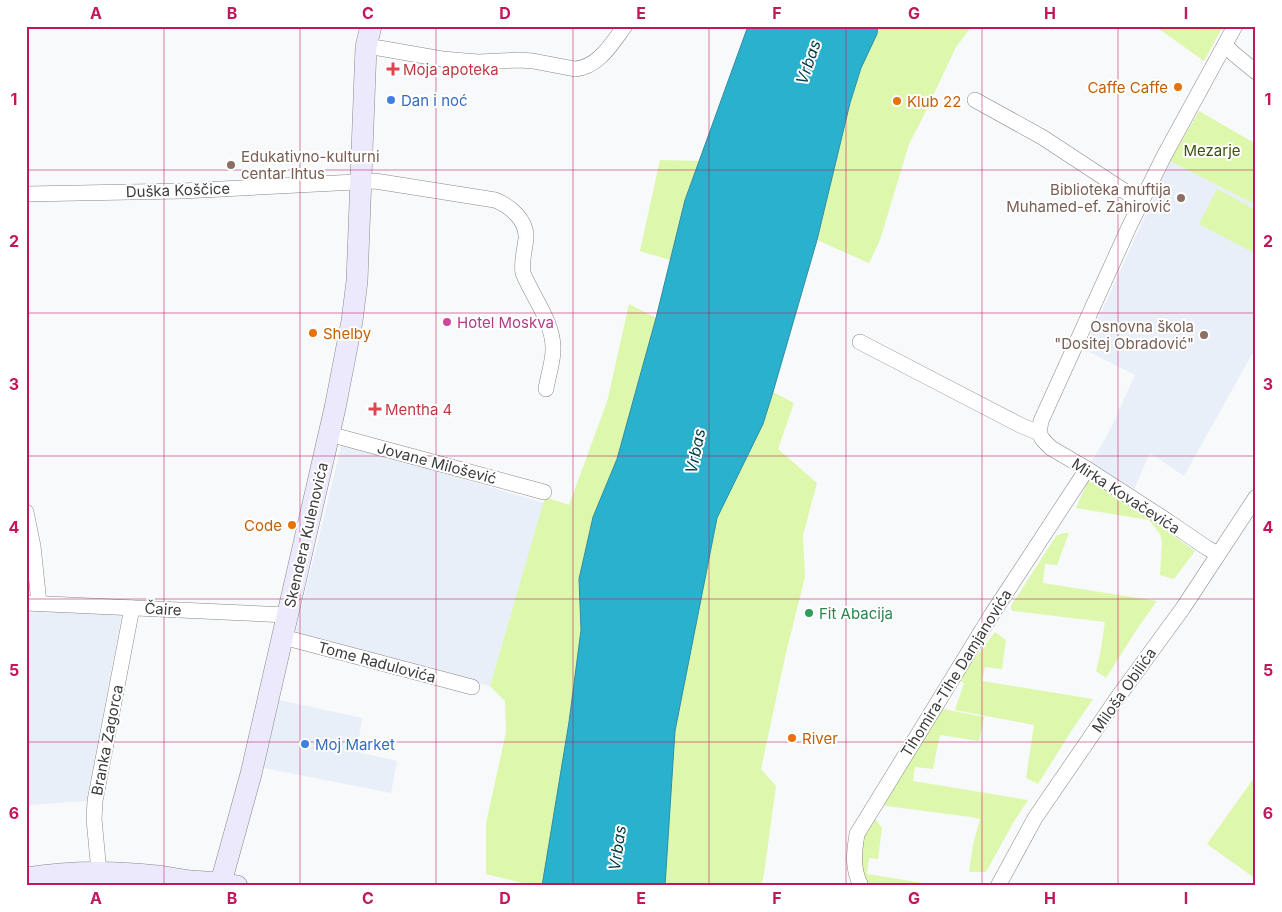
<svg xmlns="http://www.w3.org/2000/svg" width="1282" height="912" font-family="Inter,sans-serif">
<rect width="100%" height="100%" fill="#f7f9fb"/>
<g fill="#e9eff8">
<polygon points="1170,161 1256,205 1256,347 1184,476 1150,453 1134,489 1091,463 1111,428 1135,375 1083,349 1110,294"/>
<polygon points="342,443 544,503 490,686 294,638"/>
<polygon points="26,610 122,614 89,789 88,801 26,805"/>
<polygon points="275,699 362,718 357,752 397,761 391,793 259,767"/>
</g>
<g fill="#ddf7ac">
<polygon points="878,26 972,26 956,47 924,115 909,144 880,240 869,263 817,240 850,103 861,68 877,34"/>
<polygon points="1155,26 1223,26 1204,61"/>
<polygon points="1199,111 1256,144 1256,205 1170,161"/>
<polygon points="660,160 699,161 685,200 670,260 640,251"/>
<polygon points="1217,189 1256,210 1256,254 1199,224"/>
<polygon points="629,304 656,318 617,459 593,517 579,579 581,629 569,722 542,886 535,886 486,874 486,823 506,732 505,701 490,686 545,497 569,505 607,402"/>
<polygon points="773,392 794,403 778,449 817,483 803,535 805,577 785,657 761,769 776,786 764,874 761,886 665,886 675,731 717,518 763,424"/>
<polygon points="1090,477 1195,551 1174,579 1160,575 1162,542 1160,534 1149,520 1076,508"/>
<polygon points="1063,533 1069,533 1057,565 1045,564 1043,583 1157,601 1137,629 1106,678 1096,671 1100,655 1105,622 1013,611 1011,609 1011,606 1056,536"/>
<polygon points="995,632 1006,640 1002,669 985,667 982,681 1093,699 1072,730 1038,784 1026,778 1034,725 955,710 964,683 958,680"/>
<polygon points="938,708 984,717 979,741 940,735 933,769 915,767 913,781 1028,800 1013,823 986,872 969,872 973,845 980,819 971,817 886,806 882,804"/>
<polygon points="1256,775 1256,879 1207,844"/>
<path d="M 875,819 L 882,828 L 878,859 L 869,858 L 867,874 L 942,886 L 868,886 C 857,866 858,835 875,819 Z"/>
</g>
<polygon fill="#2ab1cd" stroke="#2f8ea2" points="748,26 878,26 877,34 861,68 850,103 817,240 773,392 763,424 717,518 675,731 665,886 542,886 569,722 581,630 579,579 593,517 617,459 656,318 685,200"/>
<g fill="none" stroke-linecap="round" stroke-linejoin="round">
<g stroke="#87888a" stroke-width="16">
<g id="street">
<polyline points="1225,45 1233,53 1256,72"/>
<path d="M 366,47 L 379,48 L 442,59 L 478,62 L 519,60 L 533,61 L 575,69 C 599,67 612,43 625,26"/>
<polyline points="975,100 1042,137 1141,202"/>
<path d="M 26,194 L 182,191 L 375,181 L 495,200 C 510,206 527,220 526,238 C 525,250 521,261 523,273 C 533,298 554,323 553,350 C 553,362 548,376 546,389"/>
<polyline points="860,342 1020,425 1039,433"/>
<polyline points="329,434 544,492"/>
<polyline points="26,512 33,546 39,603"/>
<polyline points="1218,554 1207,548 1169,522 1087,469 1051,448 1043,440 1039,433 1041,421 1129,227 1164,156 1235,26"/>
<polyline points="26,603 287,615"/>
<polyline points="283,637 472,687"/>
<polyline points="99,872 94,819 95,801 132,608"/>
<path d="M 861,886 C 852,868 854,853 857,834 L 992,614 L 1087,469"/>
<polyline points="998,886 1035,818 1048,799 1118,697 1183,608 1256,497"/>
</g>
</g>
<g stroke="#87888a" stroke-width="22">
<g id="secondary">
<path d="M 26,878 C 69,871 113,871 157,876 C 168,877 180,880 191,881 C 207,882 222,883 237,886"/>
<polyline points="220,886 251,774 335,408 352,321 357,281 366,47 371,26"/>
</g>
</g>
<use href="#street" stroke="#fff" stroke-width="15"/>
<use href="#secondary" stroke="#ede9fc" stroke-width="21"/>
</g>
<path fill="none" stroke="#c2185b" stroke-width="1" stroke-opacity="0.55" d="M 164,26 L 164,886M 300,26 L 300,886M 436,26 L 436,886M 573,26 L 573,886M 709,26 L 709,886M 846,26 L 846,886M 982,26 L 982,886M 1118,26 L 1118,886M 26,170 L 1256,170M 26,313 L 1256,313M 26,456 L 1256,456M 26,599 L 1256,599M 26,742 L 1256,742"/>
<g fill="#e0444e" stroke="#fff" stroke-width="2">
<path d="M390.5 61.5h5v5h5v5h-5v5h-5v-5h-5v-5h5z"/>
<path d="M372.5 401.5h5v5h5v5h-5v5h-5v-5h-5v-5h5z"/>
</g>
<g fill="#e8710a" stroke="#fff" stroke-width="2">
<circle cx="1178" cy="87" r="5"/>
<circle cx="897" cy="101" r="5"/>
<circle cx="313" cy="333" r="5"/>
<circle cx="292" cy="525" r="5"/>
<circle cx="792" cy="738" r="5"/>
</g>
<g fill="#3f7fe0" stroke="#fff" stroke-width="2">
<circle cx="391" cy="100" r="5"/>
<circle cx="305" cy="744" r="5"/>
</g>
<g fill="#8d6e63" stroke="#fff" stroke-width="2">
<circle cx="231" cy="165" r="5"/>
<circle cx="1181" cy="198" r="5"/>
<circle cx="1204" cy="335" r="5"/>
</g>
<circle fill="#d1479c" stroke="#fff" stroke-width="2" cx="447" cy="322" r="5"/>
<circle fill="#2e9e5b" stroke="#fff" stroke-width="2" cx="809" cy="613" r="5"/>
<g text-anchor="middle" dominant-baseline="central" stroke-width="4" stroke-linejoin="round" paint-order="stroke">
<g font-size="15" fill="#be3a42" stroke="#fff" text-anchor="start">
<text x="403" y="69">Moja apoteka</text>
<text x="385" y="409">Mentha 4</text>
</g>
<g font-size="15" fill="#c56008" stroke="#fff" text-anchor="start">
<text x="1168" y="87" text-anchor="end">Caffe Caffe</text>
<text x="907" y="101">Klub 22</text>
<text x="323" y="333">Shelby</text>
<text x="282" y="525" text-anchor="end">Code</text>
<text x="802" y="738">River</text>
</g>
<g font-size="15" fill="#366cbe" stroke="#fff" text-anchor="start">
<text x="401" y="100">Dan i noć</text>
<text x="315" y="744">Moj Market</text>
</g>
<g font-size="15" fill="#3e4f11" stroke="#fff">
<text x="1212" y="150">Mezarje</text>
</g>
<g font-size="15" fill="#785e54" stroke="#fff" text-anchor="end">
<text x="241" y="156" text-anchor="start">Edukativno-kulturni<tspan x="241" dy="17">centar Ihtus</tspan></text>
<text x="1171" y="189">Biblioteka muftija<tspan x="1171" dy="17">Muhamed-ef. Zahirović</tspan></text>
<text x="1194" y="326">Osnovna škola<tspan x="1194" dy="17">"Dositej Obradović"</tspan></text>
</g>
<g font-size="15" fill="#3b3c3c" stroke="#fff">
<text transform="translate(178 190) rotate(-2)">Duška Koščice</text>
<text transform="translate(437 463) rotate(15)">Jovane Milošević</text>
<text transform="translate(1126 496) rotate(33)">Mirka Kovačevića</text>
<text transform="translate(306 535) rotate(-77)">Skendera Kulenovića</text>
<text transform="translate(163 609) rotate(3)">Čaire</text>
<text transform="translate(377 662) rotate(15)">Tome Radulovića</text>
<text transform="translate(956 673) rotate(-58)">Tihomira-Tihe Damjanovića</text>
<text transform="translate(1124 690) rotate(-55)">Miloša Obilića</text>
<text transform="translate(107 740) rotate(-79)">Branka Zagorca</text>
</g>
<g font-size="15" fill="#b23c85" stroke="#fff" text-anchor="start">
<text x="457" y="322">Hotel Moskva</text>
</g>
<g font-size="15" fill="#27864d" stroke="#fff" text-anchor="start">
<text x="819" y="613">Fit Abacija</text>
</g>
<g font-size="16" font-style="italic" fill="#003b47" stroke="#fff">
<text transform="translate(808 62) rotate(-71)">Vrbas</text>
<text transform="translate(695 451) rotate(-78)">Vrbas</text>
<text transform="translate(617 848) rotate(-82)">Vrbas</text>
</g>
</g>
<rect width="1282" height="912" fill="none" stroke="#ffffff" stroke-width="55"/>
<rect x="28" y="28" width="1226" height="856" fill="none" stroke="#c2185b" stroke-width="2"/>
<g font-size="16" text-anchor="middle" font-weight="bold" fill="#c2185b">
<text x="96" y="19">A</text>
<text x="232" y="19">B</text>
<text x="368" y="19">C</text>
<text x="505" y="19">D</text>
<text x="641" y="19">E</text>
<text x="777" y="19">F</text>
<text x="914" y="19">G</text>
<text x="1050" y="19">H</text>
<text x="1186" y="19">I</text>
<text x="14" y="105">1</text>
<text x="1268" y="105">1</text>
<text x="14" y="247">2</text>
<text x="1268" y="247">2</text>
<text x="14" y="390">3</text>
<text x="1268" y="390">3</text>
<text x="14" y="533">4</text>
<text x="1268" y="533">4</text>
<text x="14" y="676">5</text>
<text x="1268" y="676">5</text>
<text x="14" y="819">6</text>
<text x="1268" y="819">6</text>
<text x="96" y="904">A</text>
<text x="232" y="904">B</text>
<text x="368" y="904">C</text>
<text x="505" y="904">D</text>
<text x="641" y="904">E</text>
<text x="777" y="904">F</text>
<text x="914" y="904">G</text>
<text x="1050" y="904">H</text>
<text x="1186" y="904">I</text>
</g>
</svg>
